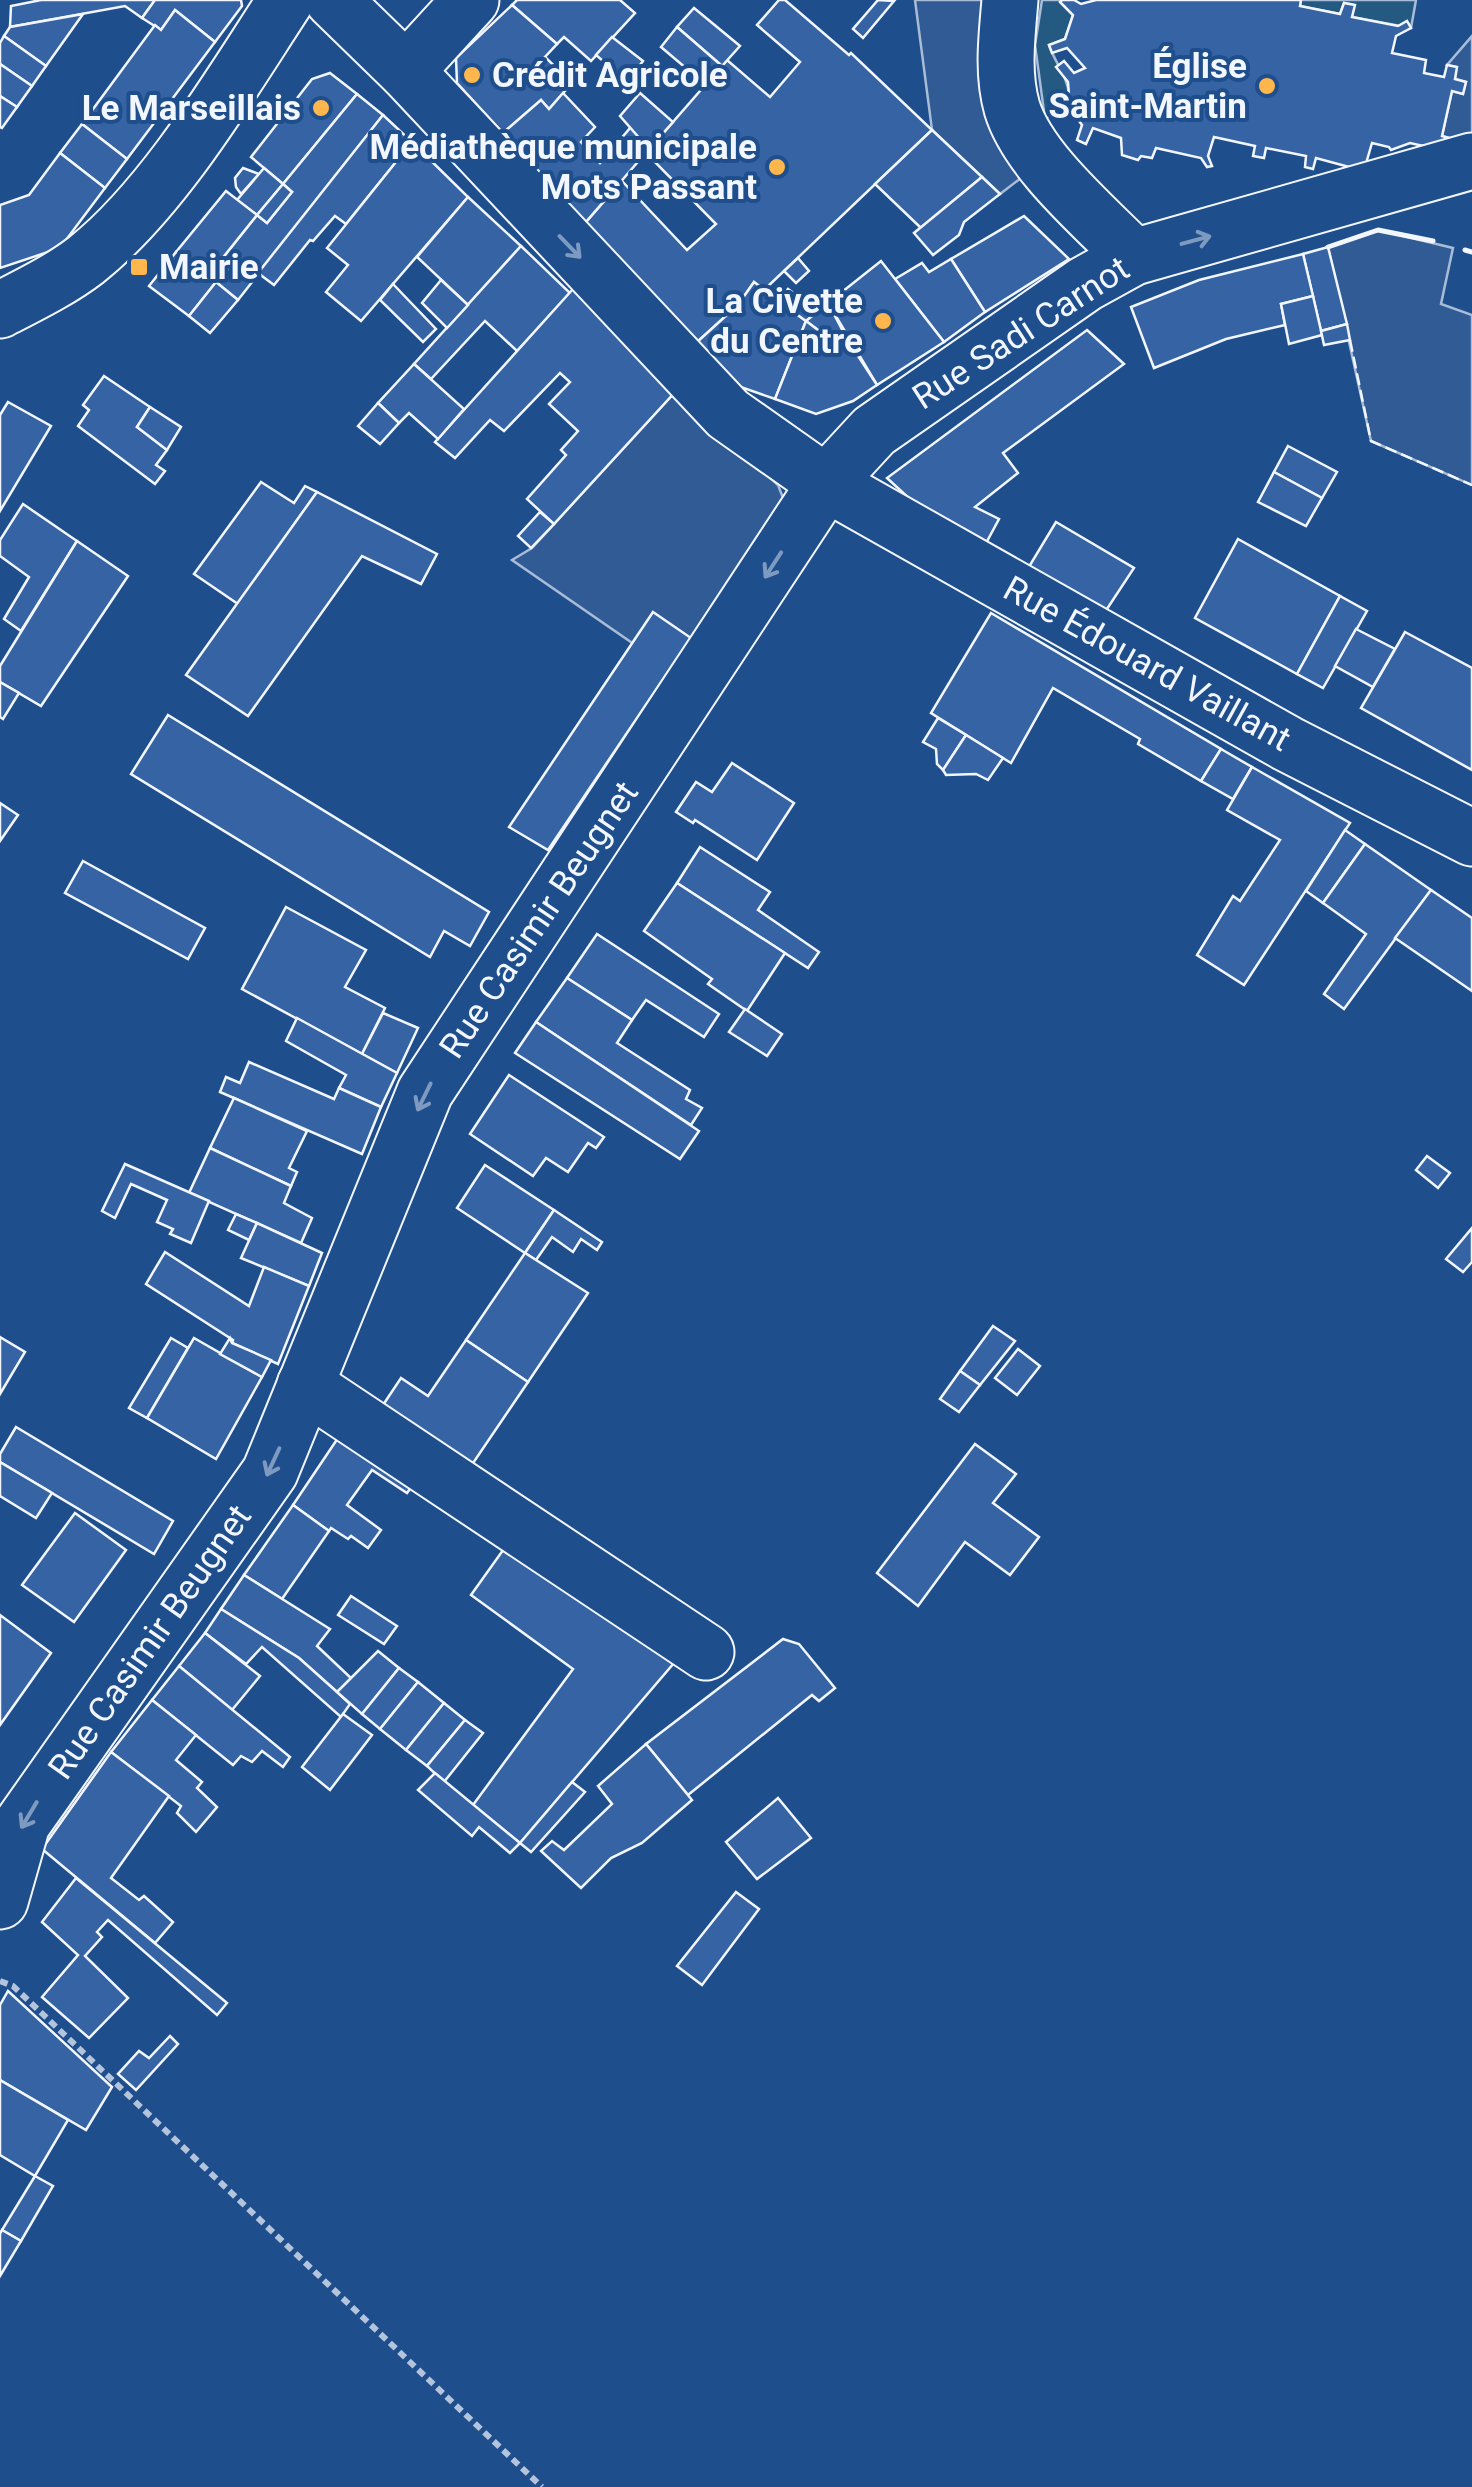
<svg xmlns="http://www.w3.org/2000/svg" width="1472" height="2487" font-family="Roboto,sans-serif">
<rect width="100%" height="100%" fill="#1f4e8c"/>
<g fill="#245a82" stroke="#a8bbd7" stroke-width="2.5">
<path d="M 1042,0 L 1062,0 L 1061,3 L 1073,15 L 1065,39 L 1049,45 C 1055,63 1068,77 1069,95 L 1055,113 L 1045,119 L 1035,45 Z"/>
<polygon points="1301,0 1416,0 1411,28 1352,17 1354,5 1344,3 1340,14 1300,6"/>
</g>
<g fill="#305b95" stroke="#a8bbd7" stroke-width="2.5">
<polygon points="915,0 1010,0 1042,162 1000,194 932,130"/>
<polygon points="1472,36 1472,161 1453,139 1442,136 1452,91 1463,94 1466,82 1455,79 1456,67 1447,65"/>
<polygon points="1378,230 1453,248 1441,304 1472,315 1472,485 1371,441 1328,247"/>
<polygon points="676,391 778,485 787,508 778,527 670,669 512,560 532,548"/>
</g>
<g fill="#3563a3" stroke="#f2f6ff" stroke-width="2.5">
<polygon points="41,0 155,0 142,18 125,6 10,27 11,6"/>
<polygon points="155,0 241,0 242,6 215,42 175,10 161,30 142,18"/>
<polygon points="517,0 620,0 635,13 591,61 564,37 557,44 512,5"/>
<polygon points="779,0 785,0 849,55 851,53 932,130 764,290 754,282 738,305 696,343 585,223 622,181 687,250 716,224 646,153 727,60 770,97 800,62 757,25"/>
<polygon points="878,0 894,1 863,38 853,29"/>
<polygon points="1062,0 1074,0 1081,4 1096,0 1301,0 1300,6 1340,14 1344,3 1355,5 1352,17 1398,26 1407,21 1411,28 1396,36 1392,53 1426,60 1424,73 1444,77 1447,65 1457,67 1455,79 1466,82 1463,94 1452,91 1442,136 1453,139 1428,147 1410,143 1391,150 1389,147 1372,143 1367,160 1375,174 1316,158 1313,169 1305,167 1306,156 1266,148 1264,158 1253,156 1255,146 1214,137 1208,156 1212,166 1207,167 1201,158 1156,148 1152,158 1141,156 1138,160 1122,155 1121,138 1093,128 1086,144 1077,140 1082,125 1070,109 1055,113 1052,103 1069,95 1068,82 1056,67 1064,61 1074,73 1085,68 1067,48 1052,53 1049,45 1065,39 1073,15 1060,2"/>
<polygon points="512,5 557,44 545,57 572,83 549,109 541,100 503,133 457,83 456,58"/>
<polygon points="694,8 740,46 722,66 677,27"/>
<polygon points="175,10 215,42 127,159 82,124 155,25 161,30"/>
<polygon points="83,14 46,66 4,36 10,27"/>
<polygon points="677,27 722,66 706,85 661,47"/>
<polygon points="4,36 46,66 32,86 0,64 0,43"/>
<polygon points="612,37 643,61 627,82 596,55"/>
<polygon points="0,64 32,86 17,107 0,96"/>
<polygon points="330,73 357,94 283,184 251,157 312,79"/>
<polygon points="563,93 595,127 581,142 600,163 631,127 649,149 585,223 503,133 541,100 549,109"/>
<polygon points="640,93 673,122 649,149 620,116"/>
<polygon points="357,94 383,115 238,300 216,282 230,267 221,260 257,215 267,223 292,192 283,184"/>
<polygon points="0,96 17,107 2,128 0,127"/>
<polygon points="383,115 412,142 346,224 335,216 313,241 310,240 274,285 258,273"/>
<polygon points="82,124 127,159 105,188 60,153"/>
<polygon points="932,130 982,177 921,228 875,184"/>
<polygon points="412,142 468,197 361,321 326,292 348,265 327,248"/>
<polygon points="60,153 105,188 60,248 0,268 0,205 29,195"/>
<polygon points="243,168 259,174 241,194 236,187 235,178"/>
<polygon points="264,168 283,184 257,215 237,200"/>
<polygon points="982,177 1000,194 964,222 959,235 933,255 914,233"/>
<polygon points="283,184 292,192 267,223 257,215"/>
<polygon points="226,191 257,215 221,260 230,267 216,282 176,252"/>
<polygon points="468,197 521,246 468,305 417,257"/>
<polygon points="1024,216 1069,259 985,312 951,259"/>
<polygon points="521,246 570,293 517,351 485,321 431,379 414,364"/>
<polygon points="1328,247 1347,324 1321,331 1303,254"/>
<polygon points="176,252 216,282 189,316 149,286"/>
<polygon points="1303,254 1313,296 1281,304 1285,325 1226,339 1154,368 1131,307 1199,280"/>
<polygon points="798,258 809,271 796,283 784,271"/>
<polygon points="951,259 985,312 944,342 895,279 922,263 929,272"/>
<polygon points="881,261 944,342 877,385 828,303"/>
<polygon points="441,280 468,305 447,328 422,303"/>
<polygon points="216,282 238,300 210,333 189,316"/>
<polygon points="754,282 806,321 775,399 735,385 696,343 738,305"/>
<polygon points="393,284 436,329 423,342 380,300"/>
<polygon points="573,289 676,391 554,524 527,499 566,455 561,450 578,431 549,404 570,382 560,373 504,431 490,420 455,458 435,442"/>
<polygon points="788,289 819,311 806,321 778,301"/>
<polygon points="1313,296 1322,335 1289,344 1281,304"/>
<polygon points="828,303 847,339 838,345 806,321"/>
<polygon points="806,321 838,345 847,339 877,385 853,401 816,414 775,399"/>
<polygon points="1347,324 1350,340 1324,345 1321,331"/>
<polygon points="1087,330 1124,364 1003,453 1018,473 975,507 999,519 985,545 924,512 887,478"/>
<polygon points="414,364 464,409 438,439 409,413 399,423 378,403"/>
<polygon points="104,376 150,407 137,427 167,450 156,465 165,471 155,484 78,426 89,410 83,405"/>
<polygon points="8,402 51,426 0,511 0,415"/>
<polygon points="378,403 399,423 380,444 358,426"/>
<polygon points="150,407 181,427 167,450 137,427"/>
<polygon points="1288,446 1337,472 1322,498 1274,472"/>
<polygon points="1274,472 1322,498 1306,526 1258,502"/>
<polygon points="261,482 294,503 305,486 317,492 238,604 194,574"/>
<polygon points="317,492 437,554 421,584 362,556 248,716 186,675"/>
<polygon points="23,504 77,541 21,631 4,619 29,577 0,556 0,540"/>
<polygon points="540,512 554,524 531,548 518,536"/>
<polygon points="1056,522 1134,568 1103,615 1027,570"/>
<polygon points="1238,539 1340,596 1297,674 1195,618"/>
<polygon points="77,541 128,576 41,706 0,682 0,666"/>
<polygon points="1340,596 1367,611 1323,688 1297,674"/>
<polygon points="653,612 691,638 548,850 509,827"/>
<polygon points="991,613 1221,749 1201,781 1138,744 1140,739 1053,688 1011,763 931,713"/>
<polygon points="1356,629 1395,649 1373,687 1335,666"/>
<polygon points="1405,632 1472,668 1472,770 1361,708"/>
<polygon points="0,682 19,693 3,719 0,717"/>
<polygon points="168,715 489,912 470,946 444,931 430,957 131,774"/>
<polygon points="938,718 966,735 943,770 937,764 936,749 923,742"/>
<polygon points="966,735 1003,758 988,780 976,774 946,775 943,770"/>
<polygon points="1221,749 1252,767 1233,799 1201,781"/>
<polygon points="732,763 794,803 757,860 695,820 693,823 676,812 696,782 712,792"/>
<polygon points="1252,767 1350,823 1244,985 1197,955 1233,896 1240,901 1280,840 1227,810"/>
<polygon points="0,803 18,815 0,841"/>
<polygon points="1345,830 1365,844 1323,903 1306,891"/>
<polygon points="1365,844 1431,890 1344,1009 1324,994 1366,934 1323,903"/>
<polygon points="700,847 770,892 758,910 819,952 808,968 677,883"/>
<polygon points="83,861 205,928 188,959 65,893"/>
<polygon points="677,883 785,953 747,1011 708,984 712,979 644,931"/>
<polygon points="1431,890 1472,918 1472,991 1395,938"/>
<polygon points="286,907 366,950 345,987 385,1008 362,1054 242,989"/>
<polygon points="597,934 719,1014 704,1037 646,1000 632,1020 567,978"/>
<polygon points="567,978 632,1020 617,1043 690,1090 686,1099 702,1108 691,1125 536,1022"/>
<polygon points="745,1009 782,1034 767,1056 729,1032"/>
<polygon points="383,1013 418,1028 397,1073 362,1054"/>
<polygon points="297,1018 397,1073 381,1107 339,1088 346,1075 286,1041"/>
<polygon points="536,1022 699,1131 680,1159 515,1053"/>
<polygon points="249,1062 334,1099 339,1088 381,1107 362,1154 220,1092 226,1077 240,1083"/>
<polygon points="509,1075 604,1137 596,1148 588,1143 568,1172 546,1158 533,1176 470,1134"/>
<polygon points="234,1098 307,1131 289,1168 297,1172 291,1186 210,1148"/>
<polygon points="210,1148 291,1186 284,1203 312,1218 301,1243 189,1193"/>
<polygon points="1427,1156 1450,1173 1438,1188 1416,1170"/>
<polygon points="125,1164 209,1201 191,1243 170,1234 173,1229 157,1222 167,1200 131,1184 115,1218 102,1211"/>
<polygon points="485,1165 554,1210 525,1253 457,1208"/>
<polygon points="554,1210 602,1242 597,1250 581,1239 573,1252 552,1237 536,1260 525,1253"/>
<polygon points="236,1214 257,1223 249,1240 228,1230"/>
<polygon points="257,1223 322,1253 309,1286 241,1258"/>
<polygon points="1472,1228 1472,1262 1463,1272 1446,1259"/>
<polygon points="165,1252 249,1306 264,1267 309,1286 278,1364 232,1343 233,1340 146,1284"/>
<polygon points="525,1253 588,1293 528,1382 466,1340"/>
<polygon points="993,1326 1015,1341 980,1385 960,1371"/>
<polygon points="0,1337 25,1352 0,1394"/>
<polygon points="171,1338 188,1348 147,1418 129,1408"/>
<polygon points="194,1338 262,1377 216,1459 147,1418"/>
<polygon points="230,1338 232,1343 271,1360 262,1377 220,1354"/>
<polygon points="466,1340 528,1382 467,1472 381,1408 401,1378 428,1396"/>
<polygon points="1018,1349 1040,1366 1017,1395 995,1378"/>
<polygon points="960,1371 980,1385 959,1412 940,1399"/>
<polygon points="16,1427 173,1521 154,1554 0,1462 0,1454"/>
<polygon points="344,1429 418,1478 407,1493 372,1470 347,1505 381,1530 368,1548 351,1536 348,1539 331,1528 329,1531 293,1505"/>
<polygon points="975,1444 1016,1474 993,1503 1039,1537 1010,1575 965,1542 918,1606 877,1573"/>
<polygon points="0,1462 52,1493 36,1518 0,1496"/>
<polygon points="293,1505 329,1531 282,1599 244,1575"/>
<polygon points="75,1513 126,1550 74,1622 22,1585"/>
<polygon points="516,1532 680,1656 520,1843 473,1805 573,1669 471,1595"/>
<polygon points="244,1575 330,1629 317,1646 352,1679 337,1692 299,1658 221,1609"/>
<polygon points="351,1596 397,1626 384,1644 338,1615"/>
<polygon points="221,1609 299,1658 337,1692 350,1704 341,1717 262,1647 246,1664 205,1633"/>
<polygon points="0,1615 51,1653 0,1725"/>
<polygon points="205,1633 260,1676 232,1710 179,1666"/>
<polygon points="783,1639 799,1644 835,1688 819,1701 812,1695 688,1795 646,1744"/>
<polygon points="378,1651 399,1668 362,1714 337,1692"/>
<polygon points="179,1666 290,1757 283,1767 262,1751 252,1762 241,1756 233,1765 152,1700"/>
<polygon points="399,1668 418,1682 380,1729 362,1714"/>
<polygon points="418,1682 444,1703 406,1750 380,1729"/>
<polygon points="152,1700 196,1735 176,1760 202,1782 197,1788 217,1807 196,1832 177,1813 181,1806 111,1752"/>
<polygon points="444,1703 465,1720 427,1766 406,1750"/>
<polygon points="343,1714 372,1735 330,1790 302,1767"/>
<polygon points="465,1720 483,1733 444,1782 427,1766"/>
<polygon points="646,1744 692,1800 642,1843 611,1858 581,1888 541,1851 552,1841 564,1850 612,1804 598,1786"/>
<polygon points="111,1752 169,1796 111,1878 139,1900 144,1896 173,1922 155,1943 42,1849"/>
<polygon points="435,1773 520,1843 510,1853 479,1827 472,1836 418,1790"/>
<polygon points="572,1782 585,1792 531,1852 520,1843"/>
<polygon points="778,1798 811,1838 757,1879 726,1842"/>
<polygon points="76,1878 227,2003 217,2015 108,1920 97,1932 102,1937 85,1956 128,1998 89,2038 42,1997 78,1955 42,1922"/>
<polygon points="736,1892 759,1909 702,1985 677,1966"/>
<polygon points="8,1991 112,2087 86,2130 0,2080 0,2005"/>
<polygon points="170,2036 178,2044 136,2090 118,2074 139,2051 149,2058"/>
<polygon points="0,2080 68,2120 35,2176 0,2155"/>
<polygon points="35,2176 53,2186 21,2241 2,2230"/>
<polygon points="2,2230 21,2241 0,2276 0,2234"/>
</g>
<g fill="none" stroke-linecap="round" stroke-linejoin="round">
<g stroke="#f2f6ff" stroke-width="59">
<g id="minor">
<polyline points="333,0 406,71 728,414 826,483 1288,744 1472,838"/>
<path d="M 1010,0 C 1007,36 1002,73 1012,108 C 1028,161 1095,217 1134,257"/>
<polyline points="406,71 471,0"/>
<path d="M 0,310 C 29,295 60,280 86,260 C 164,198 231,84 286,0"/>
<polyline points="305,1385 706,1652"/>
<polyline points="0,1901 22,1824 270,1472 425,1092 826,483 874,431 1085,284 1134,257 1472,161"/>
</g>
</g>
<polyline stroke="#b3c4dc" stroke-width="6" stroke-dasharray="8 5" stroke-linecap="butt" points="0,1981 13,1986 542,2487"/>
<use href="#minor" stroke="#1f4e8c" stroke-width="55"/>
<polyline stroke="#f2f6ff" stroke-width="2.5" stroke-dasharray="12 5" stroke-linecap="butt" points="1350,340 1371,441 1472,485"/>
<g stroke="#f2f6ff" stroke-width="5">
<polyline points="1328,247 1378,230 1433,241"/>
<polyline points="1465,250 1472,252"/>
</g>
</g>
<defs><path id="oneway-shaft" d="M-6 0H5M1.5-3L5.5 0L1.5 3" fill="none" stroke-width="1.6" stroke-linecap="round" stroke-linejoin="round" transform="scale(2.5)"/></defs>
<g stroke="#7e9ac0">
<use href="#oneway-shaft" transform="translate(1196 240) rotate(-15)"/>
<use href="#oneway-shaft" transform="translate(570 247) rotate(46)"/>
<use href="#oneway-shaft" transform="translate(773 565) rotate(123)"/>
<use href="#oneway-shaft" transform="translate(424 1097) rotate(116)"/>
<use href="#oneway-shaft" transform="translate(273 1462) rotate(115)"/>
<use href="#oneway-shaft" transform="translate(29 1815) rotate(121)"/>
</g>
<g fill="#ffb74d" stroke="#1f4e8c" stroke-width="4">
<circle cx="472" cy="75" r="10"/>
<circle cx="1267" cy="86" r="10"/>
<circle cx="321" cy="108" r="10"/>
<circle cx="777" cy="167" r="10"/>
<rect x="129" y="257" width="20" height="20" rx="5"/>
<circle cx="883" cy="321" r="10"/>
</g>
<g text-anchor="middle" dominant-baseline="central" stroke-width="8" stroke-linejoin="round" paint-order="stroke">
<g font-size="35" font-weight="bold" fill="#f2f6ff" stroke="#1f4e8c" text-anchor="end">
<text x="1247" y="66">Église<tspan x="1247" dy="40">Saint-Martin</tspan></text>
<text x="492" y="75" text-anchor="start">Crédit Agricole</text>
<text x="301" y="108">Le Marseillais</text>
<text x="757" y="147">Médiathèque municipale<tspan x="757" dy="40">Mots Passant</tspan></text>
<text x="159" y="267" text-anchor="start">Mairie</text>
<text x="863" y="301">La Civette<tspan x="863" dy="40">du Centre</tspan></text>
</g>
<g font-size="35" fill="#f2f6ff" stroke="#1f4e8c">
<text transform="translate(1021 333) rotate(-33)">Rue Sadi Carnot</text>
<text transform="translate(1147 664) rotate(29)">Rue Édouard Vaillant</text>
<text transform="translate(539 920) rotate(-56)">Rue Casimir Beugnet</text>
<text transform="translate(150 1642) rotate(-55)">Rue Casimir Beugnet</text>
</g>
</g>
</svg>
